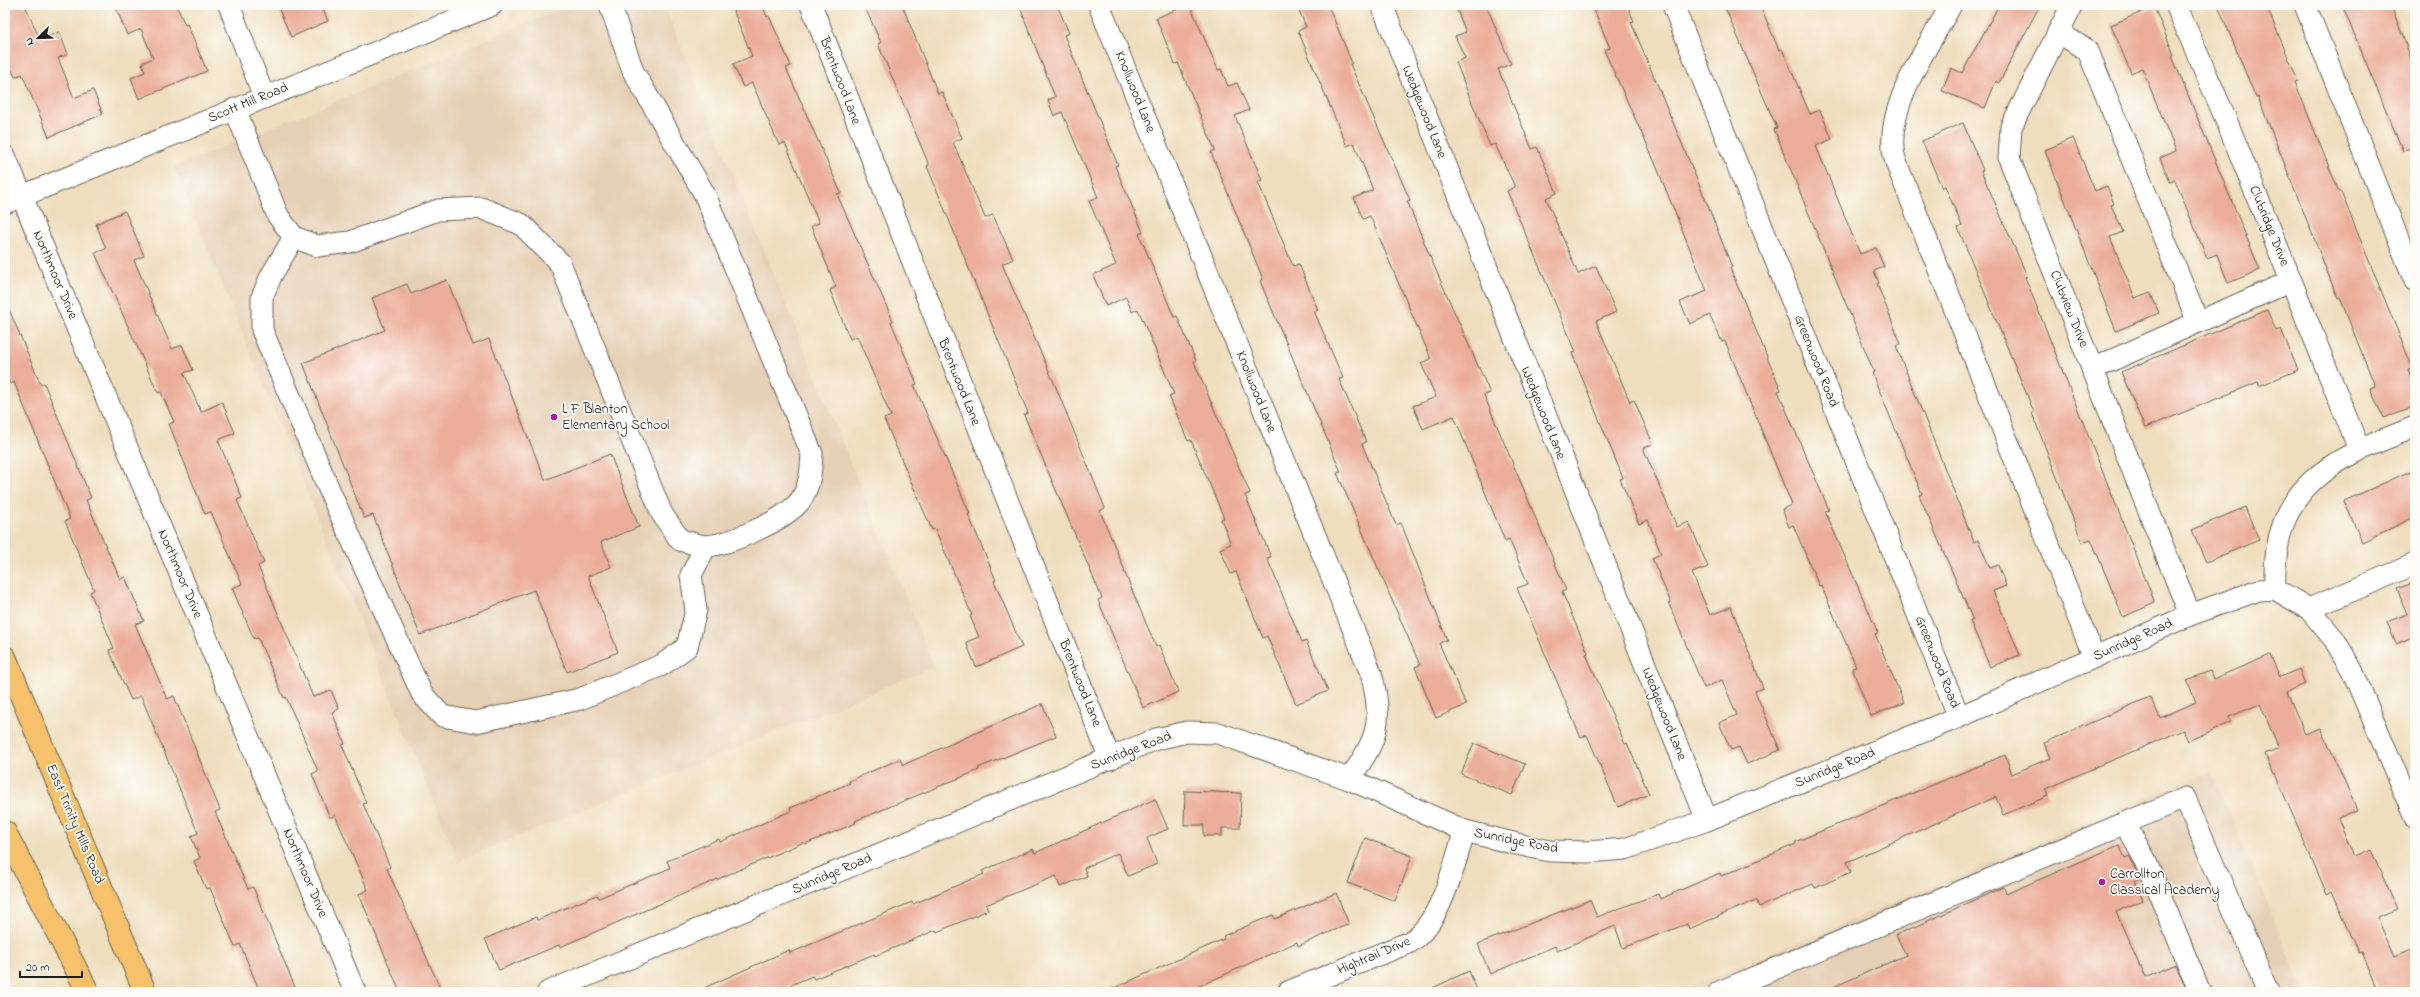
<svg xmlns="http://www.w3.org/2000/svg" width="2420" height="997" font-family="'Indie Flower',sans-serif">
<rect width="100%" height="100%" fill="#fdfcf7"/>
<filter id="ink" filterUnits="userSpaceOnUse"><feTurbulence type="fractalNoise" baseFrequency=".025" numOctaves="2"/><feDisplacementMap in="SourceGraphic" scale="8" xChannelSelector="R" yChannelSelector="G"/><feConvolveMatrix kernelMatrix="1 2 1 2 8 2 1 2 1" color-interpolation-filters="sRGB"/></filter>
<filter id="wash" filterUnits="userSpaceOnUse"><feTurbulence type="fractalNoise" baseFrequency=".012" numOctaves="4" result="noise"/><feDisplacementMap in="SourceGraphic" scale="16" xChannelSelector="R" yChannelSelector="G"/><feGaussianBlur stdDeviation="0.9" result="paint"/><feColorMatrix in="noise" values="0 0 0 0 0 0 0 0 0 0 0 0 0 0 0 0 0 1.4 0 .05"/><feComposite in="paint" operator="in"/></filter>
<g filter="url(#wash)">
<rect width="100%" height="100%" fill="#efdebe"/>
<g fill="#e6d0b5">
<polygon points="572,5 664,5 934,667 458,861 174,167"/>
<polygon points="2212,771 2304,992 1678,992"/>
</g>
<g id="blocks">
<g fill="#ebad99">
<polygon points="5,5 25,5 40,40 59,32 68,54 58,58 74,98 93,90 103,114 49,137 22,74 15,77 5,54"/>
<polygon points="115,5 176,5 185,25 187,24 207,71 139,99 131,78 145,72 142,63 153,58 141,29 127,35"/>
<polygon points="277,5 321,5 328,21 291,37"/>
<polygon points="731,5 762,5 767,17 769,16 791,66 786,68 841,193 837,194 893,321 891,322 917,384 914,385 970,514 968,514 996,580 994,581 1022,647 976,667 966,642 979,637 970,616 972,615 935,529 932,530 884,419 891,416 857,336 850,339 830,290 836,287 811,226 819,223 785,143 779,145 752,83 743,87 733,64 752,56"/>
<polygon points="864,5 902,5 938,94 942,92 962,138 953,142 985,218 993,215 1013,259 1002,264 1055,385 1105,508 1100,511 1125,571 1124,571 1156,647 1159,645 1178,692 1143,708 1098,600 1102,598 1024,415 1028,413 927,166 929,165 878,44 881,43"/>
<polygon points="1019,5 1057,5 1069,33 1064,35 1118,165 1115,166 1143,232 1139,234 1174,317 1177,316 1196,361 1194,362 1250,493 1245,495 1271,557 1267,558 1302,642 1306,641 1328,691 1296,704 1267,636 1263,638 1236,572 1231,574 1220,549 1231,544 1221,519 1224,518 1191,440 1188,441 1169,396 1174,394 1138,309 1132,312 1126,297 1106,306 1093,275 1116,265 1089,201 1098,197 1062,112 1054,116 1048,100 1055,97"/>
<polygon points="1187,5 1190,5 1218,70 1221,69 1228,86 1237,83 1249,110 1235,116 1262,180 1258,182 1293,266 1299,264 1318,310 1314,311 1343,378 1339,379 1366,442 1362,444 1396,525 1401,523 1447,640 1439,643 1466,705 1436,718 1415,667 1420,665 1337,473 1341,472 1260,281 1263,279 1211,152 1215,150 1178,63 1175,64 1156,18"/>
<polygon points="1297,5 1328,5 1352,63 1350,64 1410,200 1407,201 1431,259 1490,393 1484,395 1566,590 1562,592 1588,653 1586,654 1625,744 1627,743 1649,794 1618,807 1587,735 1581,738 1517,588 1528,584 1509,539 1505,541 1454,416 1423,429 1413,406 1436,397 1421,363 1431,359 1370,216 1363,219 1354,198 1373,190 1354,143 1347,146 1298,31 1306,27"/>
<polygon points="1455,5 1486,5 1511,64 1498,69 1532,149 1537,147 1557,193 1546,198 1578,274 1596,266 1616,312 1596,321 1630,402 1634,400 1653,444 1643,448 1677,527 1689,522 1708,567 1692,573 1710,615 1731,607 1763,688 1755,691 1780,750 1747,764 1739,747 1731,750 1719,723 1737,715 1722,680 1704,688 1669,604 1671,603 1652,558 1661,554 1648,520 1639,524 1620,479 1623,478 1572,353 1576,352 1507,191 1515,187 1495,144 1490,146 1470,98 1456,62 1465,58 1455,36 1466,32"/>
<polygon points="1592,5 1627,5 1634,21 1631,22 1708,206 1732,267 1730,268 1781,390 1778,391 1829,510 1825,511 1878,633 1875,634 1904,703 1871,716 1852,668 1856,667 1821,585 1819,586 1793,525 1789,527 1782,509 1792,505 1725,341 1722,342 1710,315 1690,324 1680,302 1707,291 1653,158 1604,50 1610,48"/>
<polygon points="1724,5 1760,5 1779,50 1782,49 1810,114 1820,110 1832,139 1816,146 1860,254 1876,248 1884,267 1874,271 1879,283 1877,284 1901,344 1896,346 1974,542 1978,540 1990,568 1998,565 2006,586 1993,591 2020,655 1990,667 1970,621 1973,620 1919,495 1922,494 1872,373 1874,372 1774,129 1777,128"/>
<polygon points="1999,5 2040,5 1999,83 1996,81 1985,108 1942,91 1951,68 1962,73"/>
<polygon points="2218,5 2266,5 2298,81 2295,82 2339,192 2341,192 2413,369 2408,370 2415,387 2415,406 2383,418 2370,388 2375,386 2340,298 2338,299 2258,97 2256,98"/>
<polygon points="2342,5 2391,5 2415,69 2415,146 2403,151"/>
<polygon points="2154,7 2174,55 2172,56 2260,270 2228,283 2217,254 2207,258 2175,180 2170,182 2160,158 2176,151 2142,68 2131,73 2111,25"/>
<polygon points="1963,123 1983,170 1981,171 2027,276 2025,277 2155,603 2123,617 2091,539 2082,542 2032,413 2034,412 1958,228 1962,226 1945,186 1942,188 1922,141"/>
<polygon points="2073,138 2095,191 2107,186 2114,204 2111,205 2123,232 2110,237 2135,298 2150,292 2159,313 2116,331 2045,150"/>
<polygon points="125,211 144,256 134,260 172,349 182,345 193,370 184,373 201,412 222,402 235,433 218,440 242,498 237,500 264,563 258,566 313,697 331,690 339,709 332,712 345,744 342,745 366,803 363,804 390,867 387,869 442,992 400,992 359,894 368,890 335,815 330,818 312,774 318,771 286,697 284,698 258,638 254,639 232,588 242,584 211,512 205,514 169,424 174,422 161,392 158,393 95,253 106,249 96,224"/>
<polygon points="447,280 473,345 489,339 545,480 610,454 639,527 601,542 611,567 588,576 618,652 567,672 534,590 420,635 373,515 364,518 303,363 385,330 372,298 407,284 411,294"/>
<polygon points="5,300 41,385 44,383 91,498 86,500 120,579 125,577 144,621 135,624 167,699 174,696 220,810 215,812 248,889 253,887 297,992 260,992 240,944 235,947 210,888 206,889 194,861 200,858 191,836 198,833 141,696 131,700 109,650 114,648 90,592 94,590 65,521 70,519 14,382 10,384 5,373"/>
<polygon points="2267,310 2276,331 2281,329 2298,370 2259,386 2258,382 2145,428 2121,372"/>
<polygon points="2415,469 2415,517 2362,542 2344,501"/>
<polygon points="2245,507 2259,540 2206,562 2192,530"/>
<polygon points="2415,582 2415,636 2396,644 2387,622 2407,614 2397,589"/>
<polygon points="2270,655 2280,677 2299,669 2305,684 2287,692 2305,734 2320,728 2336,761 2357,810 2338,818 2354,857 2371,850 2397,909 2377,917 2394,956 2411,949 2415,958 2415,992 2379,992 2362,952 2359,953 2332,891 2327,894 2275,774 2273,775 2265,754 2279,748 2260,704 2229,717 2231,722 2188,741 2183,730 2045,789 2048,796 2003,815 1996,797 1847,862 1851,872 1815,888 1813,884 1759,907 1756,900 1689,929 1687,924 1623,948 1615,926 1557,951 1555,946 1490,974 1478,944 1590,900 1597,917 1658,894 1660,899 1720,873 1721,876 1796,844 1795,842 2005,755 2012,774 2050,758 2044,743 2150,697 2160,718 2196,702 2187,680 2210,671 2213,679"/>
<polygon points="1042,704 1056,736 978,768 979,770 855,821 856,823 805,844 804,842 560,947 559,945 499,970 485,939 536,917 537,920 597,895 599,898 670,868 667,861 719,839 720,842 791,811 790,808 850,783 849,781 900,759 903,765"/>
<polygon points="1474,743 1525,764 1512,795 1461,774"/>
<polygon points="1185,791 1241,793 1240,828 1222,828 1222,836 1204,836 1204,825 1184,825"/>
<polygon points="1155,799 1168,829 1147,838 1157,864 1128,876 1118,853 1084,868 1087,876 1060,887 1056,876 986,905 988,910 937,932 936,930 875,956 874,954 814,979 812,976 775,992 695,992 789,950 790,953 912,902 913,904 984,874 982,871 1033,849 1035,853"/>
<polygon points="1365,838 1412,856 1395,901 1348,883"/>
<polygon points="2119,845 2125,858 2129,856 2135,866 2140,879 2135,881 2143,900 2116,912 2145,978 2176,964 2186,988 2177,992 1822,992 1906,955 1896,935 2004,887 2006,894"/>
<polygon points="1336,893 1349,924 1298,946 1297,942 1186,992 1105,992 1224,939 1223,936 1273,915 1275,919"/>
<polygon points="1469,971 1478,992 1424,992"/>
</g>
</g>
</g>
<g filter="url(#ink)">
<use href="#blocks" fill-opacity="0" stroke="#666055" stroke-width="1"/>
<g fill="none" stroke-linecap="round" stroke-linejoin="round">
<g stroke="#666055" stroke-width="23">
<g id="minor">
<polyline points="229,5 264,97"/>
<polyline points="811,5 1110,759"/>
<path d="M 1099,5 L 1371,673 C 1384,721 1378,740 1349,779"/>
<polyline points="1382,5 1707,820"/>
<polyline points="1673,5 1959,717"/>
<path d="M 1951,5 C 1929,46 1889,100 1893,148 C 1893,157 1898,167 1901,175 L 2094,657"/>
<polyline points="2072,5 2011,127 2009,158 2190,615"/>
<polyline points="2176,5 2225,117 2359,449"/>
<polyline points="2305,5 2415,281"/>
<polyline points="2058,32 2088,51 2198,322"/>
<path d="M 235,109 L 278,216 L 294,237 L 317,246 L 350,242 L 438,210 L 481,208 L 521,224 L 560,263 L 662,514 L 680,540 C 688,542 699,546 707,546 C 731,544 785,520 800,501 C 810,487 811,470 812,454 L 705,195 L 633,71 L 610,5"/>
<polyline points="5,156 355,992"/>
<polyline points="5,203 492,5"/>
<polyline points="294,237 271,276 262,297 262,330 334,501 422,694 442,716 476,722 580,699 662,665 687,647 696,610 691,575 706,546"/>
<polyline points="2092,369 2291,281"/>
<path d="M 2275,589 C 2271,485 2330,460 2415,427"/>
<polyline points="2309,609 2415,564"/>
<polyline points="2125,824 2146,861 2200,992"/>
<polyline points="548,992 1156,739 1187,732 1218,733 1349,779 1465,831 1517,844 1550,851 1588,852 1625,849 1707,820 1959,717 2190,615 2259,590 2275,589 2309,609 2334,639 2352,670 2415,818"/>
<path d="M 1288,992 L 1410,942 C 1442,922 1453,866 1465,831"/>
<polyline points="1719,992 2185,798 2268,992"/>
</g>
</g>
<g stroke="#666055" stroke-width="24">
<polyline id="major" points="5,657 145,992"/>
</g>
<g stroke="#666055" stroke-width="24">
<polyline id="highway" points="5,832 88,992"/>
</g>
<use href="#minor" stroke="#fff" stroke-width="21"/>
<use href="#major" stroke="#f6c16b" stroke-width="22"/>
<use href="#highway" stroke="#f6c16b" stroke-width="22"/>
</g>
</g>
<g fill="#b5179e" stroke="#fdfcf7" stroke-width="1.5">
<circle cx="554" cy="417" r="4"/>
<circle cx="2102" cy="882" r="4"/>
</g>
<g text-anchor="middle" dominant-baseline="central" stroke-width="3.5" stroke-linejoin="round" paint-order="stroke">
<g font-size="14" fill="#1c1c1c" stroke="#fdfcf7">
<text transform="translate(840 81) rotate(69)">Brentwood Lane</text>
<text transform="translate(1135 92) rotate(68)">Knollwood Lane</text>
<text transform="translate(248 103) rotate(-22)">Scott Mill Road</text>
<text transform="translate(1424 112) rotate(68)">Wedgewood Lane</text>
<text transform="translate(2269 226) rotate(68)">Clubridge Drive</text>
<text transform="translate(55 275) rotate(67)">Northmoor Drive</text>
<text transform="translate(2069 309) rotate(68)">Clubview Drive</text>
<text transform="translate(1816 361) rotate(68)">Greenwood Road</text>
<text transform="translate(959 382) rotate(68)">Brentwood Lane</text>
<text transform="translate(1256 392) rotate(68)">Knollwood Lane</text>
<text transform="translate(1543 413) rotate(68)">Wedgewood Lane</text>
<text transform="translate(180 574) rotate(67)">Northmoor Drive</text>
<text transform="translate(2133 640) rotate(-24)">Sunridge Road</text>
<text transform="translate(1937 662) rotate(68)">Greenwood Road</text>
<text transform="translate(1080 683) rotate(68)">Brentwood Lane</text>
<text transform="translate(1664 714) rotate(68)">Wedgewood Lane</text>
<text transform="translate(1131 751) rotate(-21)">Sunridge Road</text>
<text transform="translate(1835 768) rotate(-22)">Sunridge Road</text>
<text transform="translate(75 824) rotate(67)">East Trinity Mills Road</text>
<text transform="translate(1516 841) rotate(11)">Sunridge Road</text>
<text transform="translate(305 873) rotate(67)">Northmoor Drive</text>
<text transform="translate(832 874) rotate(-23)">Sunridge Road</text>
<text transform="translate(1374 956) rotate(-23)">Hightrail Drive</text>
</g>
<g font-size="14" fill="#1c1c1c" stroke="#fdfcf7" text-anchor="start">
<text x="562" y="409">L F Blanton<tspan x="562" dy="16">Elementary School</tspan></text>
<text x="2110" y="874">Carrollton<tspan x="2110" dy="16">Classical Academy</tspan></text>
</g>
</g>
<rect width="2420" height="997" fill="none" stroke="#fdfcf7" stroke-width="20"/>
<g transform="translate(38 38) rotate(247)" stroke="#fdfcf7" stroke-width="3" paint-order="stroke">
<path d="M0-3L7 15L0 10L-7 15Z" fill="#1c1c1c"/>
<text y="-6" font-size="11" font-weight="bold" text-anchor="middle" fill="#1c1c1c">N</text>
</g>
<path d="M20 971v6h62v-6" fill="none" stroke="#1c1c1c" stroke-width="2"/>
<text x="26" y="971" font-size="12" fill="#1c1c1c" stroke="#fdfcf7" stroke-width="3" paint-order="stroke">20 m</text>
</svg>
